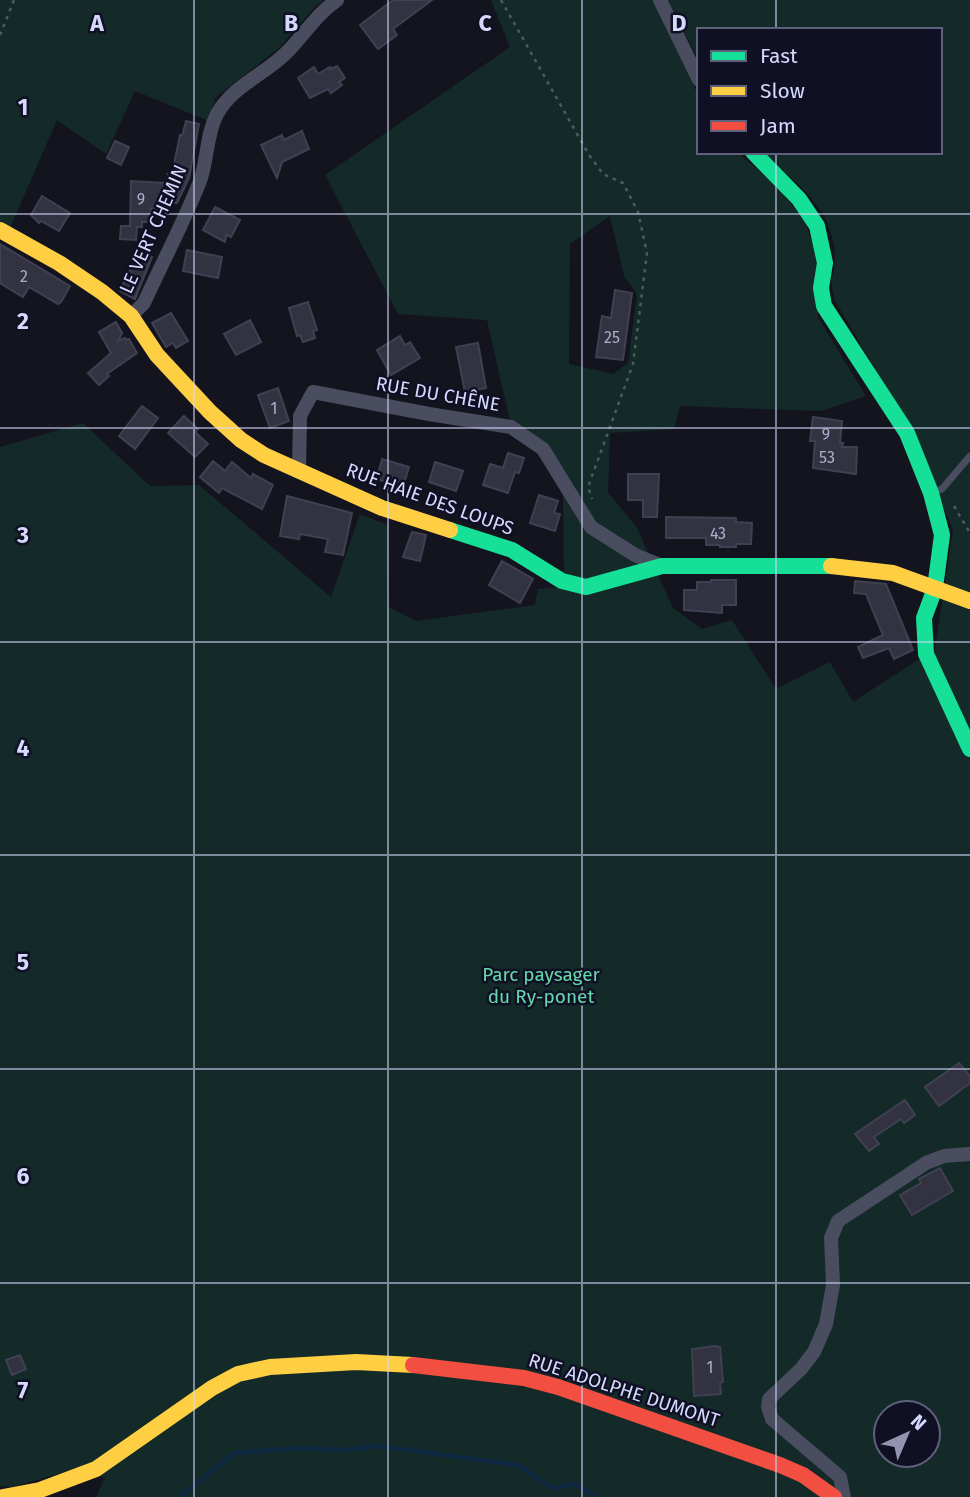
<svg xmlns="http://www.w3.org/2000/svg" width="970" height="1497" font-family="'Fira Sans',sans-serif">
<rect width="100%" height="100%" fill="#14141f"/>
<g fill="#132a28" fill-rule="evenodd">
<polygon points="0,0 324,0 316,6 280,47 215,98 209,121 135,91 106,154 57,120 10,228 0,222"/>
<path d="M 491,0 L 653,0 L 684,62 L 699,98 L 699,152 L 737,152 L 779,188 L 804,221 L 818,255 L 818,317 L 866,396 L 821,411 L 680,406 L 674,429 L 610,433 L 608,493 L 636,526 L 673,608 L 702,629 L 732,620 L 776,689 L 830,662 L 853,702 L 919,659 L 934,655 L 953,530 L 911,429 L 835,301 C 833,294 831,287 832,279 C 833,272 836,265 835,258 C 833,205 794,179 755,152 L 940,152 L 940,30 L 699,30 L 699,60 L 667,0 L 970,0 L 970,1497 L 96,1497 L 105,1478 L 79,1468 L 12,1487 L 0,1486 L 0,447 L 83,423 L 150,486 L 199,485 L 331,597 L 360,514 L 388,525 L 387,606 L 416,621 L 535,605 L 538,589 L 564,587 L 563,494 L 543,447 L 510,421 L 487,320 L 398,314 L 325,175 L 510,47 ZM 610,216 L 624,276 L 637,294 L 628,363 L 613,374 L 569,364 L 570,244 ZM 886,1413 L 928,1413 L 928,1455 L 886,1455 Z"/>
</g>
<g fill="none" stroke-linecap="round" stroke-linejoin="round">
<polyline stroke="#0f2942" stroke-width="4.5" points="180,1497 234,1453 299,1448 345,1450 378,1446 517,1465 553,1488 575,1484 598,1497"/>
</g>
<g fill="#323241" stroke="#414053" stroke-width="2">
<polygon points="393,0 432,0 393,29 397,35 378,49 360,25"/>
<polygon points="337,66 345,78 339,82 342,85 331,93 328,89 310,98 298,78 314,67 318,74 330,67 331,69"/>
<polygon points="186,121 199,124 189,178 177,203 170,203 169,209 151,208 150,222 142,222 142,227 137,227 136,240 120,239 121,226 130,226 131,181 166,183 168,174 172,174 180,135 182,136"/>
<polygon points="302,131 309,149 282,162 277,178 261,145 282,135 284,140"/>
<polygon points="115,141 129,147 121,165 107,158"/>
<polygon points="42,196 70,213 59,231 41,221 39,223 31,215"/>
<polygon points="215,207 240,220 231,237 226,235 225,242 203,230"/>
<polygon points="0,244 70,286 61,302 58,304 29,287 23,297 0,283"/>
<polygon points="187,250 222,257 218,278 183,271"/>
<polygon points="139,251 152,257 135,299 120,291"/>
<polygon points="615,290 632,293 623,360 596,357 602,316 611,318"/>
<polygon points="308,302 317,330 313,331 315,338 303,342 300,335 297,336 289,308"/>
<polygon points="171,313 188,341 176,348 173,343 166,347 152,323"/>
<polygon points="250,320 261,342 236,355 224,334"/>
<polygon points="116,322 122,333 118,341 125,338 126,340 129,339 137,353 107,374 109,376 99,385 88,373 111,353 99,332"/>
<polygon points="400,336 405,345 410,342 420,358 391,375 377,350"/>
<polygon points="478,343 486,388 465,392 456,347"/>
<polygon points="278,388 289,421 270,428 258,395"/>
<polygon points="142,406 158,418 135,449 119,436"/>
<polygon points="184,416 198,429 195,432 208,444 195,457 168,433"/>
<polygon points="813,417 842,421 840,443 843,443 842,447 857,447 856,474 813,468 815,441 810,441"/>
<polygon points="508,453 524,458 519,473 515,472 508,493 483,485 490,464 503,468"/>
<polygon points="382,459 409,467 403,487 377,479"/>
<polygon points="213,461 225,471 232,462 251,478 253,474 273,485 262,509 222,488 219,493 200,477"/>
<polygon points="435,462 463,471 456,491 429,482"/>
<polygon points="628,474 659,474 657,517 643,517 643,500 628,500"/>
<polygon points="539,495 558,501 554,513 560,514 555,531 530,523"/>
<polygon points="287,496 352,513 343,555 325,552 328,539 300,534 299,539 280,536"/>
<polygon points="666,517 736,518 736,522 752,523 751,544 736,544 736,547 720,547 720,545 706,545 706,538 666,538"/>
<polygon points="412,532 426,535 420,561 403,557"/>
<polygon points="502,561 533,579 520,603 489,585"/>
<polygon points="711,580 736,580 736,605 722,605 722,613 684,610 684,590 697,590 697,582 711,582"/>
<polygon points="855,581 886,584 913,650 894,659 889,648 863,658 858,647 883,635 866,594 854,593"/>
<polygon points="959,1063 970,1076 970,1083 939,1106 925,1087"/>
<polygon points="905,1100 915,1115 904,1123 901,1119 874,1137 879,1144 869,1151 855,1134"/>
<polygon points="940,1168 953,1191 912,1215 900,1195 921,1183 919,1179"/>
<polygon points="715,1346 720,1347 723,1382 720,1383 721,1394 694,1396 692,1349"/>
<polygon points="20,1355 26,1369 12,1375 6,1360"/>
</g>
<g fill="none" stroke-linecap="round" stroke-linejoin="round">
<g stroke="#4a5b64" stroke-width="2.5" stroke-dasharray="3.5 5" stroke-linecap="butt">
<polyline points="501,0 589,155 603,174 623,183 638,212 647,253 633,364 588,487 592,499"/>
<polyline points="0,35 14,0"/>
<polyline points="954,506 970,533"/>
</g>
<polyline stroke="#4a4d60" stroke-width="7" points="934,492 942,489 970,456"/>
<g stroke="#4a4d60" stroke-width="14">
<polyline points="660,0 699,80"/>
<path d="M 131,316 L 144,303 C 162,263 184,222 200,181 C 208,159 206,135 217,114 C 234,84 267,74 289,50 C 306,32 316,15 337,0"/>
<polyline points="299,472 300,416 313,392 429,414 511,427 543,449 591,527 635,555 662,566"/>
<polyline points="844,1497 840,1477 772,1419 768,1407 769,1399 801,1369 814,1352 826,1324 833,1285 831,1238 838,1221 926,1163 944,1156 970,1154"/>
</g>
<g stroke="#16e098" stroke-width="16">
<polyline points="753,152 799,199 817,226 825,263 821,288 824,306 907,433 931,493 942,535 935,588 924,618 926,654 970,749"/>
<polyline points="450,530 512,550 562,581 586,587 662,566 831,566"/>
</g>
<g stroke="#ffcf43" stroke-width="16">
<polyline points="0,230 59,263 102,292 131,316 157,355 210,412 241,440 264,455 382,508 450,530"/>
<polyline points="831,566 893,573 970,601"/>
<polyline points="3,1497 40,1490 96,1469 212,1388 238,1374 270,1367 356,1362 413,1365"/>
</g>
<polyline stroke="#f24e42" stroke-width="16" points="413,1365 524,1378 558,1387 780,1465 803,1475 834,1497"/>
</g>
<path fill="none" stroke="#d6d8fd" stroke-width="2" stroke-opacity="0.55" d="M 194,0 L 194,1497M 388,0 L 388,1497M 582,0 L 582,1497M 776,0 L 776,30M 776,152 L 776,1497M 0,214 L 970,214M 0,428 L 970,428M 0,642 L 970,642M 0,855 L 970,855M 0,1069 L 970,1069M 0,1283 L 970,1283"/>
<g text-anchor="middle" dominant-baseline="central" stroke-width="5" stroke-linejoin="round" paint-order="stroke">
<g font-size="16" fill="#adaece">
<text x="141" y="199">9</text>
<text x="24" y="276">2</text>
<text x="612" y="337">25</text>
<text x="274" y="408">1</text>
<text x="826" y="434">9</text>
<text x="827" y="457">53</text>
<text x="718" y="533">43</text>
<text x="710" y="1367">1</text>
</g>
<g font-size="19" fill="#d6d8fd" stroke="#101024">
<text transform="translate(153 229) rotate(-66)">LE VERT CHEMIN</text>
<text transform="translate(438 394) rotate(10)">RUE DU CHÊNE</text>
<text transform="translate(430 499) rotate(20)">RUE HAIE DES LOUPS</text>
<text transform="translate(624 1390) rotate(18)">RUE ADOLPHE DUMONT</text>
</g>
<g font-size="19" fill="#65d9a9" stroke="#101024">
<text x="541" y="974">Parc paysager<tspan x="541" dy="22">du Ry-ponet</tspan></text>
</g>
</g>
<g font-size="23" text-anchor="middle" font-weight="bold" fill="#d6d8fd" stroke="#101024" stroke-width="5" stroke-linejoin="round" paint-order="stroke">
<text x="97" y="31">A</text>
<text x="291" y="31">B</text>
<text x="485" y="31">C</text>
<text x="679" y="31">D</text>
<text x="23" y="115">1</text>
<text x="23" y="329">2</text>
<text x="23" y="543">3</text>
<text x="23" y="756">4</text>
<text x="23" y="970">5</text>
<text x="23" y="1184">6</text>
<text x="23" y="1398">7</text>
</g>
<rect x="697" y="28" width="245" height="126" fill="#101024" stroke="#5f607b" stroke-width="2"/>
<rect x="711" y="51" width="35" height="10" fill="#16e098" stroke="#5f607b" stroke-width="2"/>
<text x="760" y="63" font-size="21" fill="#d6d8fd">Fast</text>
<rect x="711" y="86" width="35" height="10" fill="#ffcf43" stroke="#5f607b" stroke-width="2"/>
<text x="760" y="98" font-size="21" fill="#d6d8fd">Slow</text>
<rect x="711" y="121" width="35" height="10" fill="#f24e42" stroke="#5f607b" stroke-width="2"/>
<text x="760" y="133" font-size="21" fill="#d6d8fd">Jam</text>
<g transform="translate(907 1434) rotate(44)"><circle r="33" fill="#101024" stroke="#5f607b" stroke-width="2"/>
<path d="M0-5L12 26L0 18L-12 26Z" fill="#9293af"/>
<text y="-10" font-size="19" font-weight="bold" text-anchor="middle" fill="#d6d8fd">N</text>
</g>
</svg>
